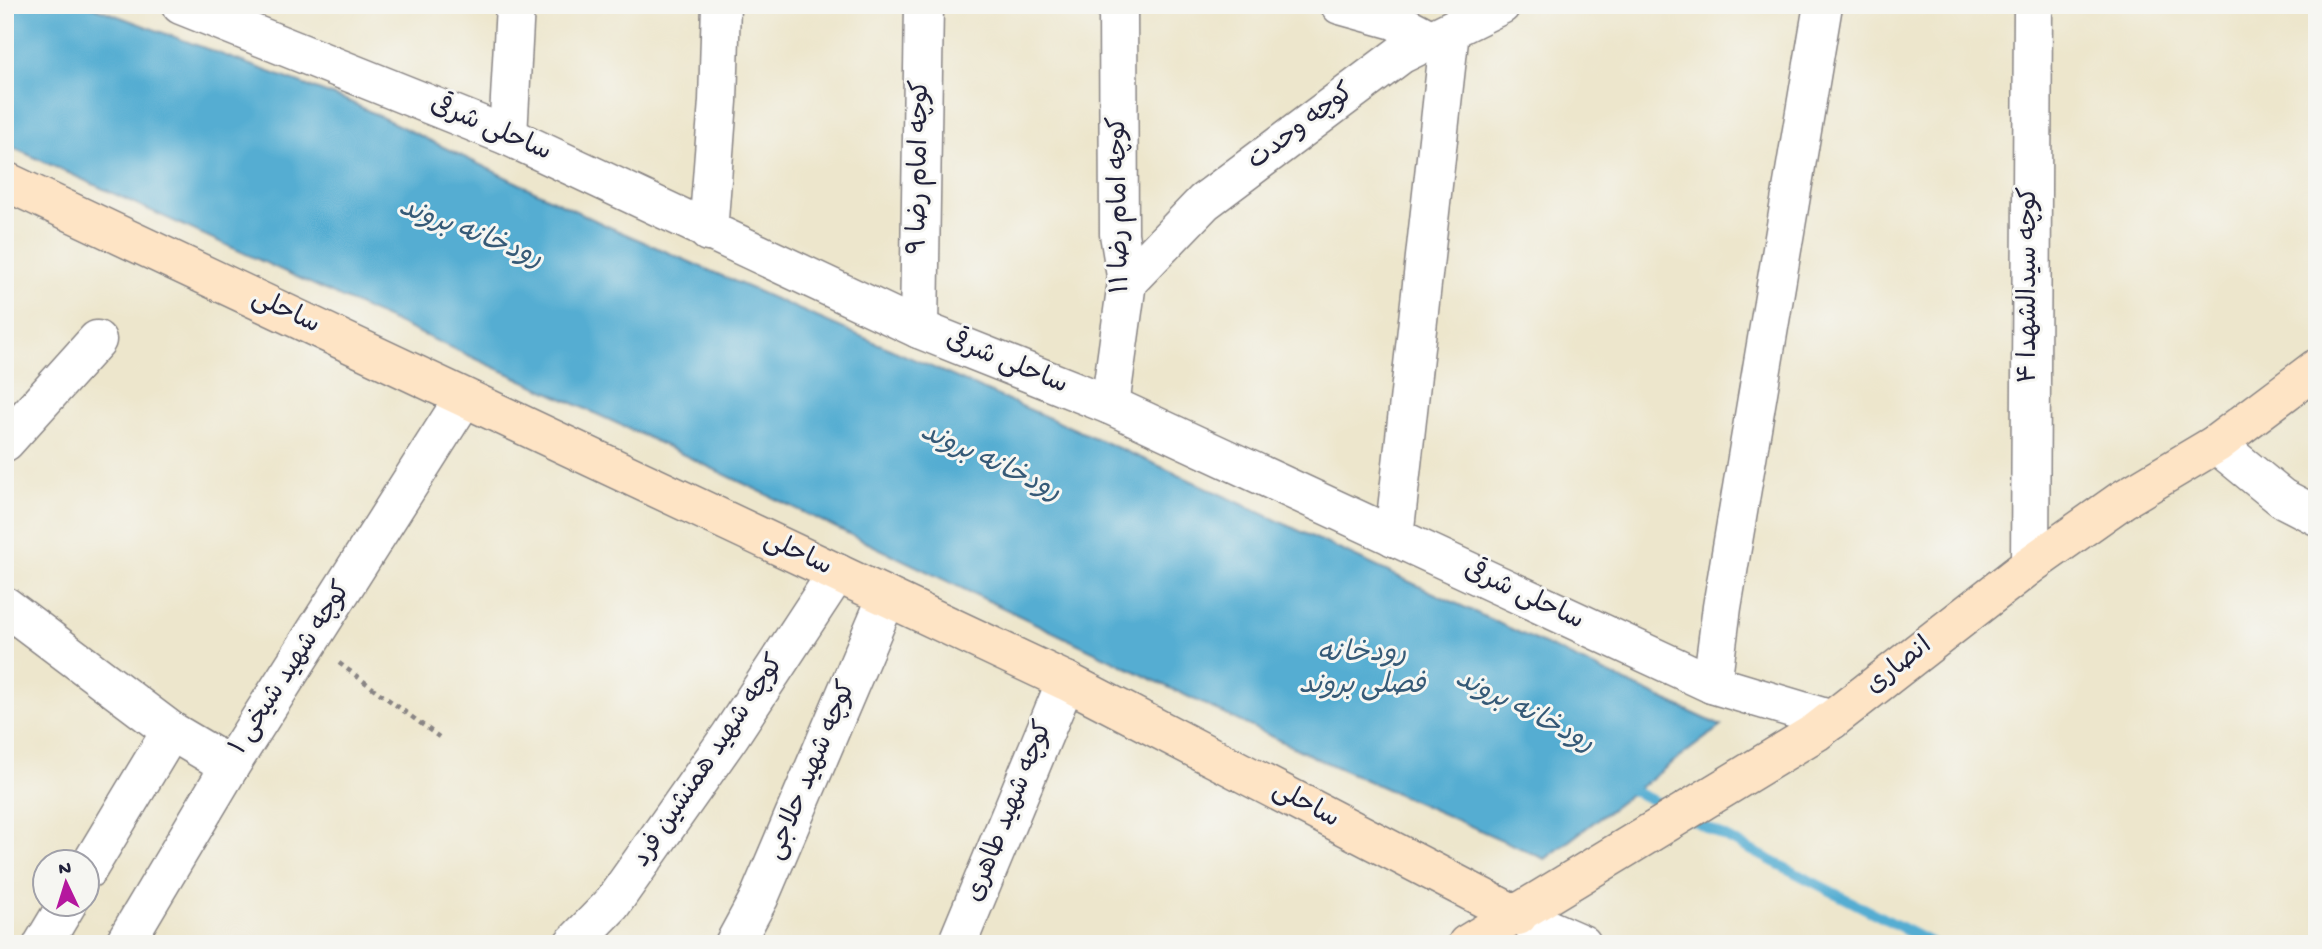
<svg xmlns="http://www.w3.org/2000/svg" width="2322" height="949" font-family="'Gochi Hand','Playpen Sans Arabic',sans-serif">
<rect width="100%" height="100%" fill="#f6f6f2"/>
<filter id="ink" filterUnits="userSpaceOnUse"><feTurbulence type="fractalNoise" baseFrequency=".0143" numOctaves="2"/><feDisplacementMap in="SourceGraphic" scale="14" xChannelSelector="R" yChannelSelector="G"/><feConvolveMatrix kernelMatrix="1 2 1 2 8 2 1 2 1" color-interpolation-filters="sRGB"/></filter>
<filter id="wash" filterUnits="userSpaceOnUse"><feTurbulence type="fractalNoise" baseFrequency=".00686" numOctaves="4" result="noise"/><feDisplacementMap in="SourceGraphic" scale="28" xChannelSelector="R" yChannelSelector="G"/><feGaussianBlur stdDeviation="1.57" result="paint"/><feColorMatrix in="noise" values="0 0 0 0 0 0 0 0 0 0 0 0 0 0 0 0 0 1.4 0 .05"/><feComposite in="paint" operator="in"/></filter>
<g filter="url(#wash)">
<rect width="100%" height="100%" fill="#ede6cc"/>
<polygon fill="#55add2" stroke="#3c6886" stroke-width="2" points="5,5 88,5 348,101 607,226 1155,464 1721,726 1545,859 1314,757 636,432 5,144"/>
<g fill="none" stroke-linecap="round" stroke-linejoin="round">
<g stroke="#55add2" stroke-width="10">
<polyline points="1621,785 1673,810"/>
<polyline points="1690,819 1934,944"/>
</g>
</g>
</g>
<g filter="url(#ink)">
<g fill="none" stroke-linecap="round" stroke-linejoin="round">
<g stroke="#888484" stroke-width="41">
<g id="minor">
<polyline points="181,5 508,136 919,329 1110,405 1712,684 1832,720"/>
<polyline points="1340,5 1394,20 1432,40"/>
<polyline points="508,136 515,5"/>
<polyline points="708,232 718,101 721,5"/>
<polyline points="1127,282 1204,202 1400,55 1501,5"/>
<polyline points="919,329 924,5"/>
<polyline points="1110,405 1127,282 1119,234 1118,5"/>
<polyline points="5,442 97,340"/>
<polyline points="2216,444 2282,498 2317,516"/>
<polyline points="1394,537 1450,31"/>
<polyline points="2030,565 2033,5"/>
<polyline points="5,606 171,731 230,766"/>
<polyline points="1712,684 1722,607 1823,5"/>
<polyline points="88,869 171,731"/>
<polyline points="43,944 67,904"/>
<polyline points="124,944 230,766 464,398"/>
<polyline points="573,944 611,905 730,736 837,573"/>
<polyline points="734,944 759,898 887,597"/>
<polyline points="957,944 1066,681"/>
</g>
</g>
<g stroke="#888484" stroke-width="41">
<polyline id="tertiary" points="1518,916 1582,944"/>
</g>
<g stroke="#888484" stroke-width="41">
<g id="secondary">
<polyline points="5,181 1066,681 1518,916"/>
<polyline points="1467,944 1816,732 2030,565 2122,500 2216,444 2317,368"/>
</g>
</g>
<polyline stroke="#888484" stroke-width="4.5" stroke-dasharray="5 5" stroke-linecap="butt" points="339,663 439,737"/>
<use href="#minor" stroke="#fff" stroke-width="38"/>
<use href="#tertiary" stroke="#fff" stroke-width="38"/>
<use href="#secondary" stroke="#fee4c5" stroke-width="38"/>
</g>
</g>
<g text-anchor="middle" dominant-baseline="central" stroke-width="6" stroke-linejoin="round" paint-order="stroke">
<g font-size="26" fill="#22223b" stroke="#f6f6f2">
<text transform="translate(1302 128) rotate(-37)">کوچه وحدت</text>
<text transform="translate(490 130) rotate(23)">ساحلی شرقی</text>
<text transform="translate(921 167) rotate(-89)">کوچه امام رضا ۹</text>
<text transform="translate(1121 205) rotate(-91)">کوچه امام رضا ۱۱</text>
<text transform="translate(2030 285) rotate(-90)">کوچه سیدالشهدا ۴</text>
<text transform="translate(285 313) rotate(25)">ساحلی</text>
<text transform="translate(1006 364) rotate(22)">ساحلی شرقی</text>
<text transform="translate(797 555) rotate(25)">ساحلی</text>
<text transform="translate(1523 597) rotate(25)">ساحلی شرقی</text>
<text transform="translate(1900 667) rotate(-38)">انصاری</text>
<text transform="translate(292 669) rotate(-57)">کوچه شهید شیخی ۱</text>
<text transform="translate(710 762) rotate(-56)">کوچه شهید همنشین فرد</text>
<text transform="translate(813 771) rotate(-67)">کوچه شهید حلاجی</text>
<text transform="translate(1305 806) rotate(28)">ساحلی</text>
<text transform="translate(1011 812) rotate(-68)">کوچه شهید طاهری</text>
</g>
<g font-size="28" font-style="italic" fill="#365a77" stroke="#f6f6f2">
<text transform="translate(470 234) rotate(21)">رودخانه بروند</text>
<text transform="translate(990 463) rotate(25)">رودخانه بروند</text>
<text x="1362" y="654">رودخانه<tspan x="1362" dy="32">فصلی بروند</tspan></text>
<text transform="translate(1524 712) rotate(27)">رودخانه بروند</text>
</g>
</g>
<rect width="2322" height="949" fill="none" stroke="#f6f6f2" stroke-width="28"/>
<g transform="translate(66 883) rotate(356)"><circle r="33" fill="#f6f6f2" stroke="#a1a1a9" stroke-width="2"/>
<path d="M0-5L12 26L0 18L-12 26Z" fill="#b5179e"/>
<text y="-10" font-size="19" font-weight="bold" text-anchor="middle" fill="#22223b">N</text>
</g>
</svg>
